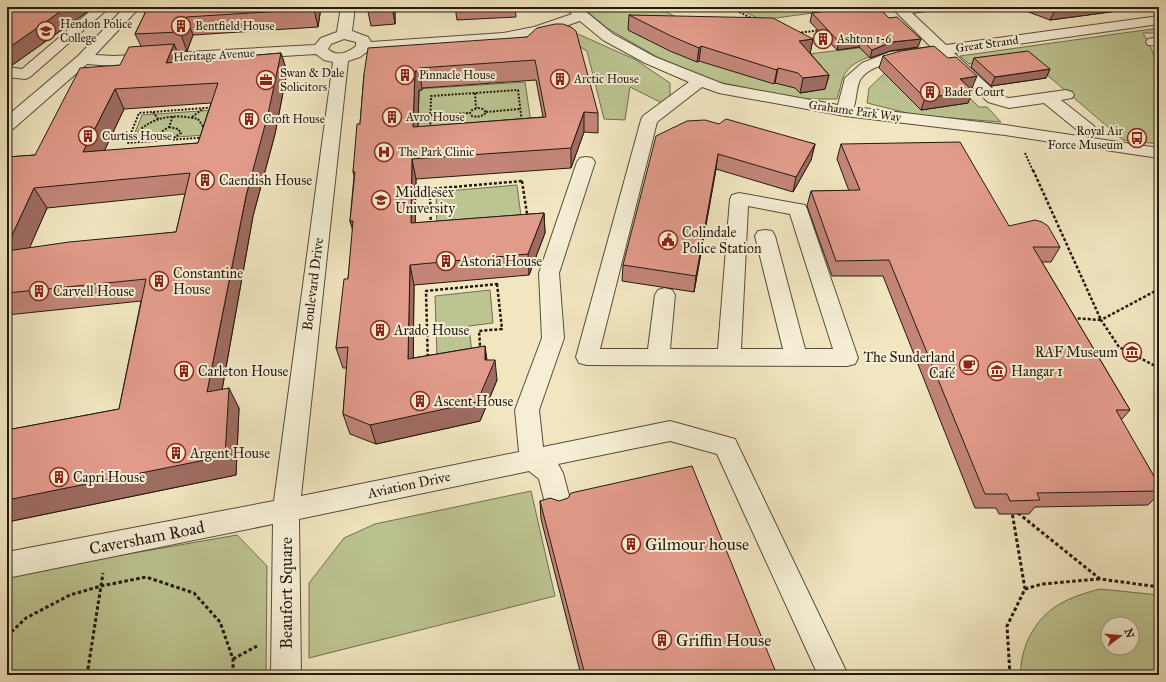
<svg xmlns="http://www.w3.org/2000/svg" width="1166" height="682" font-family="'IM FELL Great Primer',serif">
<rect width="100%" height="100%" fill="#f1e6c0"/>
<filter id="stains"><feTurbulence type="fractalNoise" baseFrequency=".005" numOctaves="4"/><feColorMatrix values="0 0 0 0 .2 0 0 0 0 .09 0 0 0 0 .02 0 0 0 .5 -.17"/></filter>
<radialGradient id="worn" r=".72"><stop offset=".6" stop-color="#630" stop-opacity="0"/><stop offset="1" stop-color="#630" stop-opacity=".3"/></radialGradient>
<g fill="#bcc491" stroke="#6f6f51" fill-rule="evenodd">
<path d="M 582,7 L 658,7 L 747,57 L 792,56 L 916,41 L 912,48 C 892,51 858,55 846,72 C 841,79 840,91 837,99 L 801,99 L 718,82 L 657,57 L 607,28 Z"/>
<polygon points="736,7 816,7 820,12 761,20"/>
<polygon points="1159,28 1159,33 1143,33 1152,50 1159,71 1159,144 1123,140 1025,56 969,64 960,56"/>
<polygon points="578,34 636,60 670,83 670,99 662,103 630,87 625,120 604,119 587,51 567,39"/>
<polygon points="890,68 940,69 979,107 987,107 1001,122 915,115 867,103 869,88"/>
<polygon points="525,82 533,136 416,145 417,89"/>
<polygon points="214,110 206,135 132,140 142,115"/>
<polygon points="517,185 522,224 437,231 436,192"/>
<polygon points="490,290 493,323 469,326 472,354 437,358 435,296"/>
<polygon points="531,491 555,596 309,658 309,583 344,538 375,524"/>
<polygon points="237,535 267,566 266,675 7,675 7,575"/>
<path d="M 1100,589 L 1159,595 L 1159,675 L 1021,675 C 1020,664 1023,652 1027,642 C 1042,608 1066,598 1100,589 ZM 1108,624 L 1132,624 L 1132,648 L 1108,648 Z"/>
</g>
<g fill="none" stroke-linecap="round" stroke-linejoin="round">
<g stroke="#564d3d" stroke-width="2">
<g id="minor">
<polygon points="95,7 110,7 30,77 25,79 7,77 7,67 22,69"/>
<path d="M 125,7 L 140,7 L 95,55 L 114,56 L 315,45 L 321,38 L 337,32 L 341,7 L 355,7 L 352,31 L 368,37 L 371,42 L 503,33 L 534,27 L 572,14 L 565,7 L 580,7 L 613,34 L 655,57 L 723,84 L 838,105 L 845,78 L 862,63 L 890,52 L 931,47 L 891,7 L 934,7 L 932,10 L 912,13 L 946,45 L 1159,16 L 1159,24 L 954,53 L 1000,96 L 1009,98 L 1066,90 L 1072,92 L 1074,95 L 1072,98 L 1061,100 L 1094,126 L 1096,130 L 1094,134 L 1088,135 L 1082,134 L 1044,103 L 1009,108 L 988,102 L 939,55 C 919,58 872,60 860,80 C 857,85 856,100 854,107 L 1005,125 L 1159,148 L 1159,158 L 1005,135 L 845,116 L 719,93 L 702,87 L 657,122 L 600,349 L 648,349 L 655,295 L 658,290 L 665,288 L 672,290 L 675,295 L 670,349 L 718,349 L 730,199 L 732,195 L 739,193 L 805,205 L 807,209 L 858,358 L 855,364 L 847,366 L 587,365 L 579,363 L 576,357 L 641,120 L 643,116 L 689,82 L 645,63 L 603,40 L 580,21 L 542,34 L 503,41 L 368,51 L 360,57 L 348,61 L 301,496 L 519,452 L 515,410 L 542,338 L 539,273 L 577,162 L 580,158 L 586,157 L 592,158 L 595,162 L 559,273 L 564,338 L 539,410 L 543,447 L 670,421 L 735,439 L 848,675 L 818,675 L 717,454 L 670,441 L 558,464 L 563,473 L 572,507 L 568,515 L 559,518 L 550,515 L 546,507 L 539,479 L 529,471 L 299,519 L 301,675 L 271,675 L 273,524 L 7,578 L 7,552 L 274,501 L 333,62 L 324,60 L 316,54 L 114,66 L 87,64 L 13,129 L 7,130 L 7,116 L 78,56 ZM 344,39 L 356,42 L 356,46 C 348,53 336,57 328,49 L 331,44 ZM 748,206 L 790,214 L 833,349 L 805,349 L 775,236 L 772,231 L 765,230 L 758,231 L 755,236 L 783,349 L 741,349 Z"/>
<polygon points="1153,38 1159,38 1159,46 1148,45 1146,42 1148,39"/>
</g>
</g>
<g stroke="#221a11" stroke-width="2" stroke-dasharray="2 1.5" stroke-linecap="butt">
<polyline points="730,7 753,19"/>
<polyline points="798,33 821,30"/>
<polygon points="518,90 523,131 430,137 431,96"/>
<polyline points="475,93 476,108"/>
<polygon points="218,107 210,137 127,143 139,113"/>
<polygon points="478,108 483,109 486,112 484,115 477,117 472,116 470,113 472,110"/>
<polyline points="153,112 159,120"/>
<polyline points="486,112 520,109"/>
<polyline points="431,115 470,113"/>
<polyline points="192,117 204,108"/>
<polyline points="169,127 178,129 181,133 172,139"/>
<polyline points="166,139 159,137 161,132 169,127 173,116"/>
<path d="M 129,141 C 134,136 139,130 145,126 C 160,115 181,115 198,119 L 204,128"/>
<polyline points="1025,153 1033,171"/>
</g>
<g stroke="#221a11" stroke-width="2.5" stroke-dasharray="3 2" stroke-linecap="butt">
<polyline points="1033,170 1101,320 1072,318"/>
<polygon points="522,181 529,227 431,235 430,189"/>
<polygon points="497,284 502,329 479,331 481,360 428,366 426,291"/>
<polyline points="1159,289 1101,320 1119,347 1159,368"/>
</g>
<g stroke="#221a11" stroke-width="3" stroke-dasharray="3.5 2.5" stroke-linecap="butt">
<polyline points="1018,513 1100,579 1159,587"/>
<polyline points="1025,589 1042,584 1099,579"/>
<polyline points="7,636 26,618 70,595 101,586 146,577 194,593 220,622 233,659 233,675"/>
<polyline points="233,659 257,646"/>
<polyline points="87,675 103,573"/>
<polyline points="1010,675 1007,626 1025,589 1012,512"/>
</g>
<use href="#minor" fill="#f6efd6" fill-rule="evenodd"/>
</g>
<g fill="#c28578" stroke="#221a11" fill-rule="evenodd">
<polygon points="7,7 94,7 11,66 7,66"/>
<path d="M 148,7 L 321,7 L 318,27 L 193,35 L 187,51 L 177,51 L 181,62 L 281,53 L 287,72 L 275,134 L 253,216 L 222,390 L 239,408 L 236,475 L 7,522 L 7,430 L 119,409 L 141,301 L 7,315 L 7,157 L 35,155 L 120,65 L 141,46 L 135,34 ZM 211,103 L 198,143 L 104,151 L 124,109 ZM 185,194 L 176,232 L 29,248 L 47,208 Z"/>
<polygon points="367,7 395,7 395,24 371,26"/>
<polygon points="455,7 515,7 516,17 457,20"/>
<polygon points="820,7 878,7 918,47 890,51 870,58 859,47 837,50 810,22 812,13 819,13"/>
<polygon points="1015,7 1148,7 1050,20"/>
<polygon points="629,15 813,39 810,53 829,75 825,89 800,93 795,88 775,83 774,84 699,61 697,62 670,51 628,30"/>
<path d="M 527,37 L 598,113 L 598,133 L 584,132 L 571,168 L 416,179 L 415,223 L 544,213 L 545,233 L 529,275 L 414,285 L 413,358 L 485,346 L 487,360 L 497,380 L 480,421 L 376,444 L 350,434 L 343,414 L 347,368 L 343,368 L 336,348 L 348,279 L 353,229 L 350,221 L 354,176 L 353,172 L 360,124 L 364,74 ZM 536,80 L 543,117 L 418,127 L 419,90 L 422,90 L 422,88 Z"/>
<polygon points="883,56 972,88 971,89 968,103 921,110 879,68"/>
<polygon points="974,58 1050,69 1046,78 991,86 971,67"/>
<polygon points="719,124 815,144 811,160 793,192 716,169 694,292 622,281 623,265"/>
<polygon points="841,144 1009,226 1060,247 1051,262 1042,262 1130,410 1121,420 1159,485 1159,494 1148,505 1035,507 1029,514 999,514 996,508 975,508 883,276 832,276 807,206 811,191 849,191 837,159"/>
<polygon points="540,501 777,675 581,675 541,519"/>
</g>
<g fill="#9e6c61" stroke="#221a11">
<polygon points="67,7 94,7 11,66 7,58 7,49"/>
<polygon points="314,7 321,7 318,27 314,9"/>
<polygon points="392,7 395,7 395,24"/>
<polygon points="1076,7 1148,7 1050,20 1055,10"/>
<polygon points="186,17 193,35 187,51 180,32"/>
<polygon points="813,39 810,54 799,41"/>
<polygon points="861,39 859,47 837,50 839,42"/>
<polygon points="921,39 918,47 890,51 870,58 872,50 892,42"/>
<polygon points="174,44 182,63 166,63"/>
<polygon points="701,46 699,61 697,62 699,48"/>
<polygon points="281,53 287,72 275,134 253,216 218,412 207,392 246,196"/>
<polygon points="419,68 422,88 422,90 419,90 417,147 413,127 415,71"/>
<polygon points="778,68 775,83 774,84 777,70"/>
<polygon points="1050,69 1046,78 991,86 995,77"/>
<polygon points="829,75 825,89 800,93 803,78"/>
<polygon points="977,76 972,88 955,91 960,79"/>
<polygon points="115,89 124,109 94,173 83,152"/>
<polygon points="973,91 968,103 921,110 925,98"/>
<polygon points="584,112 584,132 571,168 571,148"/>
<polygon points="815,144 811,160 793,192 796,177"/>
<polygon points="718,154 716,169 694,292 696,276"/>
<polygon points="412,159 416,179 415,244 411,223"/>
<polygon points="34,188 47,208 19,272 7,254 7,246"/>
<polygon points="544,213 545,233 529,275 528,254"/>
<polygon points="350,221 353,221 356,242"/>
<polygon points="410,265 414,285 413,379 408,359"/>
<polygon points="485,346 487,367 495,360 497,380 480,421 376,444 370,425 485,360"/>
<polygon points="229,388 239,408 236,475 7,522 7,500"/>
</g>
<g fill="#e29b8b" stroke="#221a11" fill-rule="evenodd">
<polygon points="7,7 67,7 7,49"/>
<polygon points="148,7 314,7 314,9 186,17 180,32 135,34"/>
<polygon points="823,7 878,7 889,18 897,17 921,39 892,42 872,50 861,39 839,42 812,13 827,11"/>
<polygon points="1047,7 1076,7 1055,10"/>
<polygon points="629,15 773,18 813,39 799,41 829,75 803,78 798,73 778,68 777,70 701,46 699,48 671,36"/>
<path d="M 555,24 L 563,24 L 571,27 L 576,31 L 598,113 L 584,112 L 571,148 L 412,159 L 411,223 L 544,213 L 528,254 L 410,265 L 408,359 L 485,346 L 485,360 L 495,360 L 477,402 L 370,425 L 343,414 L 348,347 L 336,348 L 344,279 L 348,279 L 353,221 L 350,221 L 355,172 L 353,172 L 357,124 L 360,124 L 364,74 L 368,48 L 527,37 L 537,28 ZM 535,60 L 546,117 L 413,127 L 415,71 L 419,71 L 419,68 Z"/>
<path d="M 174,44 L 166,63 L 281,53 L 268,114 L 246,196 L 207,392 L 229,388 L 225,456 L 7,500 L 7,430 L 119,409 L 146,279 L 7,293 L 7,251 L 69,242 L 176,232 L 190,173 L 34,188 L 7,246 L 7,157 L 35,155 L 80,68 L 120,65 L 129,47 ZM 218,83 L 198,143 L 83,152 L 115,89 Z"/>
<polygon points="934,46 948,58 956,57 977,76 960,79 973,91 925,98 883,56 901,51"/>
<polygon points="1028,51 1050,69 995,77 974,58"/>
<polygon points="726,119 815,144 796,177 718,154 696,276 623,265 656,136 687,121 705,120 719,124"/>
<polygon points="960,142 1009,226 1035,220 1042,222 1048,226 1060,247 1033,247 1130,410 1116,410 1159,485 1159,491 1037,493 1040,500 1010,501 1007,494 985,494 889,260 836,261 811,191 860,190 841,144"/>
<polygon points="692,466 777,675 585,675 540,501 550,498 559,501 568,498 571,493"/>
</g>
<defs>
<g id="building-ring" transform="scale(1)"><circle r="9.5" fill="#f6efd6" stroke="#8f2418" stroke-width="1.5"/><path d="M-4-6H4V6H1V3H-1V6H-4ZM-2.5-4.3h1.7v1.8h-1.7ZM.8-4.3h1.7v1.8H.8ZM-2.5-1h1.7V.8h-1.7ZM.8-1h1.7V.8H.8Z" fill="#8f2418"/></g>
<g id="university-ring" transform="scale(1)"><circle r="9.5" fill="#f6efd6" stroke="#8f2418" stroke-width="1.5"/><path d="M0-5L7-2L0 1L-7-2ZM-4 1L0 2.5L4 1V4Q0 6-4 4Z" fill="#8f2418"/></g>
<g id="office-ring" transform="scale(1)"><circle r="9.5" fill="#f6efd6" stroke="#8f2418" stroke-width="1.5"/><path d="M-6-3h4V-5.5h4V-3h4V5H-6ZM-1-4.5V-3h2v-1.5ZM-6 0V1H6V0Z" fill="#8f2418"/></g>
<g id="bus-ring" transform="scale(1)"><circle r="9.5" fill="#f6efd6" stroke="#8f2418" stroke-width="1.5"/><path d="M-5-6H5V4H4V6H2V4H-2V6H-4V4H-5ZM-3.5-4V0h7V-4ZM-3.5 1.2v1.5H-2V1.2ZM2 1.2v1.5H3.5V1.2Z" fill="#8f2418"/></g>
<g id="hospital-ring" transform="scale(1)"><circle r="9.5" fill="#f6efd6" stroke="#8f2418" stroke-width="1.5"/><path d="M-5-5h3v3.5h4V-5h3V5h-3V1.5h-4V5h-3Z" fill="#8f2418"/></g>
<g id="civic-ring" transform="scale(1)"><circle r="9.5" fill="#f6efd6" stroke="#8f2418" stroke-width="1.5"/><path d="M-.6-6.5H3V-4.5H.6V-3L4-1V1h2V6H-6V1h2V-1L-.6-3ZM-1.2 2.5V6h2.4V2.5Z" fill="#8f2418"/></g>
<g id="museum-ring" transform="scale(1)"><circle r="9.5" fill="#f6efd6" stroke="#8f2418" stroke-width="1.5"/><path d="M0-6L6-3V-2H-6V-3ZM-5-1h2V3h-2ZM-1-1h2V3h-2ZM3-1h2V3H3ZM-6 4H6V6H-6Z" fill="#8f2418"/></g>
<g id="cafe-ring" transform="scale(1)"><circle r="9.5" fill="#f6efd6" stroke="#8f2418" stroke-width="1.5"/><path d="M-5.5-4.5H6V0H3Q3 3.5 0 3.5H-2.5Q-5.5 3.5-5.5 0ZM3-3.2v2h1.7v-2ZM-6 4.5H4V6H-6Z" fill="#8f2418"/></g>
</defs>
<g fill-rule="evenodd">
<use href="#building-ring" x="181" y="26"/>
<use href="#university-ring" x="46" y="31"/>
<use href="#building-ring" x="823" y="39"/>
<use href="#building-ring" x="405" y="75"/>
<use href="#building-ring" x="560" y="79"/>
<use href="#office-ring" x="266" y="80"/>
<use href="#building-ring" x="930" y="92"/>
<use href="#building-ring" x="392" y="117"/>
<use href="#building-ring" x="249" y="119"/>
<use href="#building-ring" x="88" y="136"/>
<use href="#bus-ring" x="1137" y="138"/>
<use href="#hospital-ring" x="384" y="152"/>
<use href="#building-ring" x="205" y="180"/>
<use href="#university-ring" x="381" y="200"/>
<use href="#civic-ring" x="668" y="240"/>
<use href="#building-ring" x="446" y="261"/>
<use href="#building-ring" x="159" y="281"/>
<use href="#building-ring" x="39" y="291"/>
<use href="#building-ring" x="380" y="330"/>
<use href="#museum-ring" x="1132" y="352"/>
<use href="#cafe-ring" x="969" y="365"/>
<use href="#building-ring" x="184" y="371"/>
<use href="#museum-ring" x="997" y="371"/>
<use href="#building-ring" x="420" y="401"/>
<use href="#building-ring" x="176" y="453"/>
<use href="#building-ring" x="59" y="477"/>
<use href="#building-ring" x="631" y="544"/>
<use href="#building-ring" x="662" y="640"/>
</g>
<g text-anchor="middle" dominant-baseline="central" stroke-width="4" stroke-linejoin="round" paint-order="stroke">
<g font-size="12" fill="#221a11" stroke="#f6efd6" text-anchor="start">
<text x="60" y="24">Hendon Police<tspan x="60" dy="14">College</tspan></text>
<text x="195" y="26">Bentfield House</text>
<text x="837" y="39">Ashton 1-6</text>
<text x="280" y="73">Swan &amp; Dale<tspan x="280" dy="14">Solicitors</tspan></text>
<text x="419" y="75">Pinnacle House</text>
<text x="574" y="79">Arctic House</text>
<text x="944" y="92">Bader Court</text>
<text x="406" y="117">Avro House</text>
<text x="263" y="119">Croft House</text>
<text x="1123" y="131" text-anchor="end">Royal Air<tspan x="1123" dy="14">Force Museum</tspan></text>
<text x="102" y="136">Curtiss House</text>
<text x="398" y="152">The Park Clinic</text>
</g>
<g font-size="12" fill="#221a11" stroke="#f6efd6">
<text transform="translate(987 44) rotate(-8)">Great Strand</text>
<text transform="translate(214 55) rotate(-3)">Heritage Avenue</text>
<text transform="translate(855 111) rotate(8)">Grahame Park Way</text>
</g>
<g font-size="14" fill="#221a11" stroke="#f6efd6" text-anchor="start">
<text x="219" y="180">Caendish House</text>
<text x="395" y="192">Middlesex<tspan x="395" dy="16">University</tspan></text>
<text x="682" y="232">Colindale<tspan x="682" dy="16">Police Station</tspan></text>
<text x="460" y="261">Astoria House</text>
<text x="173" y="273">Constantine<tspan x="173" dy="16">House</tspan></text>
<text x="53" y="291">Carvell House</text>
<text x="394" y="330">Arado House</text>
<text x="1118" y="352" text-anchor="end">RAF Museum</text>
<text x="955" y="357" text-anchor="end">The Sunderland<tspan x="955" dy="16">Café</tspan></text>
<text x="198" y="371">Carleton House</text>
<text x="1011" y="371">Hangar 1</text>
<text x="434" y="401">Ascent House</text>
<text x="190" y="453">Argent House</text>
<text x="73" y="477">Capri House</text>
</g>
<g font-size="14" fill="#221a11" stroke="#f6efd6">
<text transform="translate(313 284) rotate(-83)">Boulevard Drive</text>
<text transform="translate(409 485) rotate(-12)">Aviation Drive</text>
</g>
<g font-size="17" fill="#221a11" stroke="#f6efd6">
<text transform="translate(147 538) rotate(-11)">Caversham Road</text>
<text transform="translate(286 593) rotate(-90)">Beaufort Square</text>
</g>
<g font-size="17" fill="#221a11" stroke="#f6efd6" text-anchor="start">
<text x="645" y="544">Gilmour house</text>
<text x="676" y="640">Griffin House</text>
</g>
</g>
<rect width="1166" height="682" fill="none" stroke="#f1e6c0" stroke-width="24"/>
<rect x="8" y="8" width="1150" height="666" fill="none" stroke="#221a11" stroke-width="2"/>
<rect x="12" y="12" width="1142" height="658" fill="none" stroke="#221a11"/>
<g transform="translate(1120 636) rotate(74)"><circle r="19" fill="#f6efd6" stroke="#a19a87"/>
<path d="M0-3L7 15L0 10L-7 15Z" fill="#8f2418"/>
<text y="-6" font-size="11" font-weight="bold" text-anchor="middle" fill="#221a11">N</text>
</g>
<rect width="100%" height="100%" filter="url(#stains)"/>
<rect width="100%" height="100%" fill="url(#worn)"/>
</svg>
